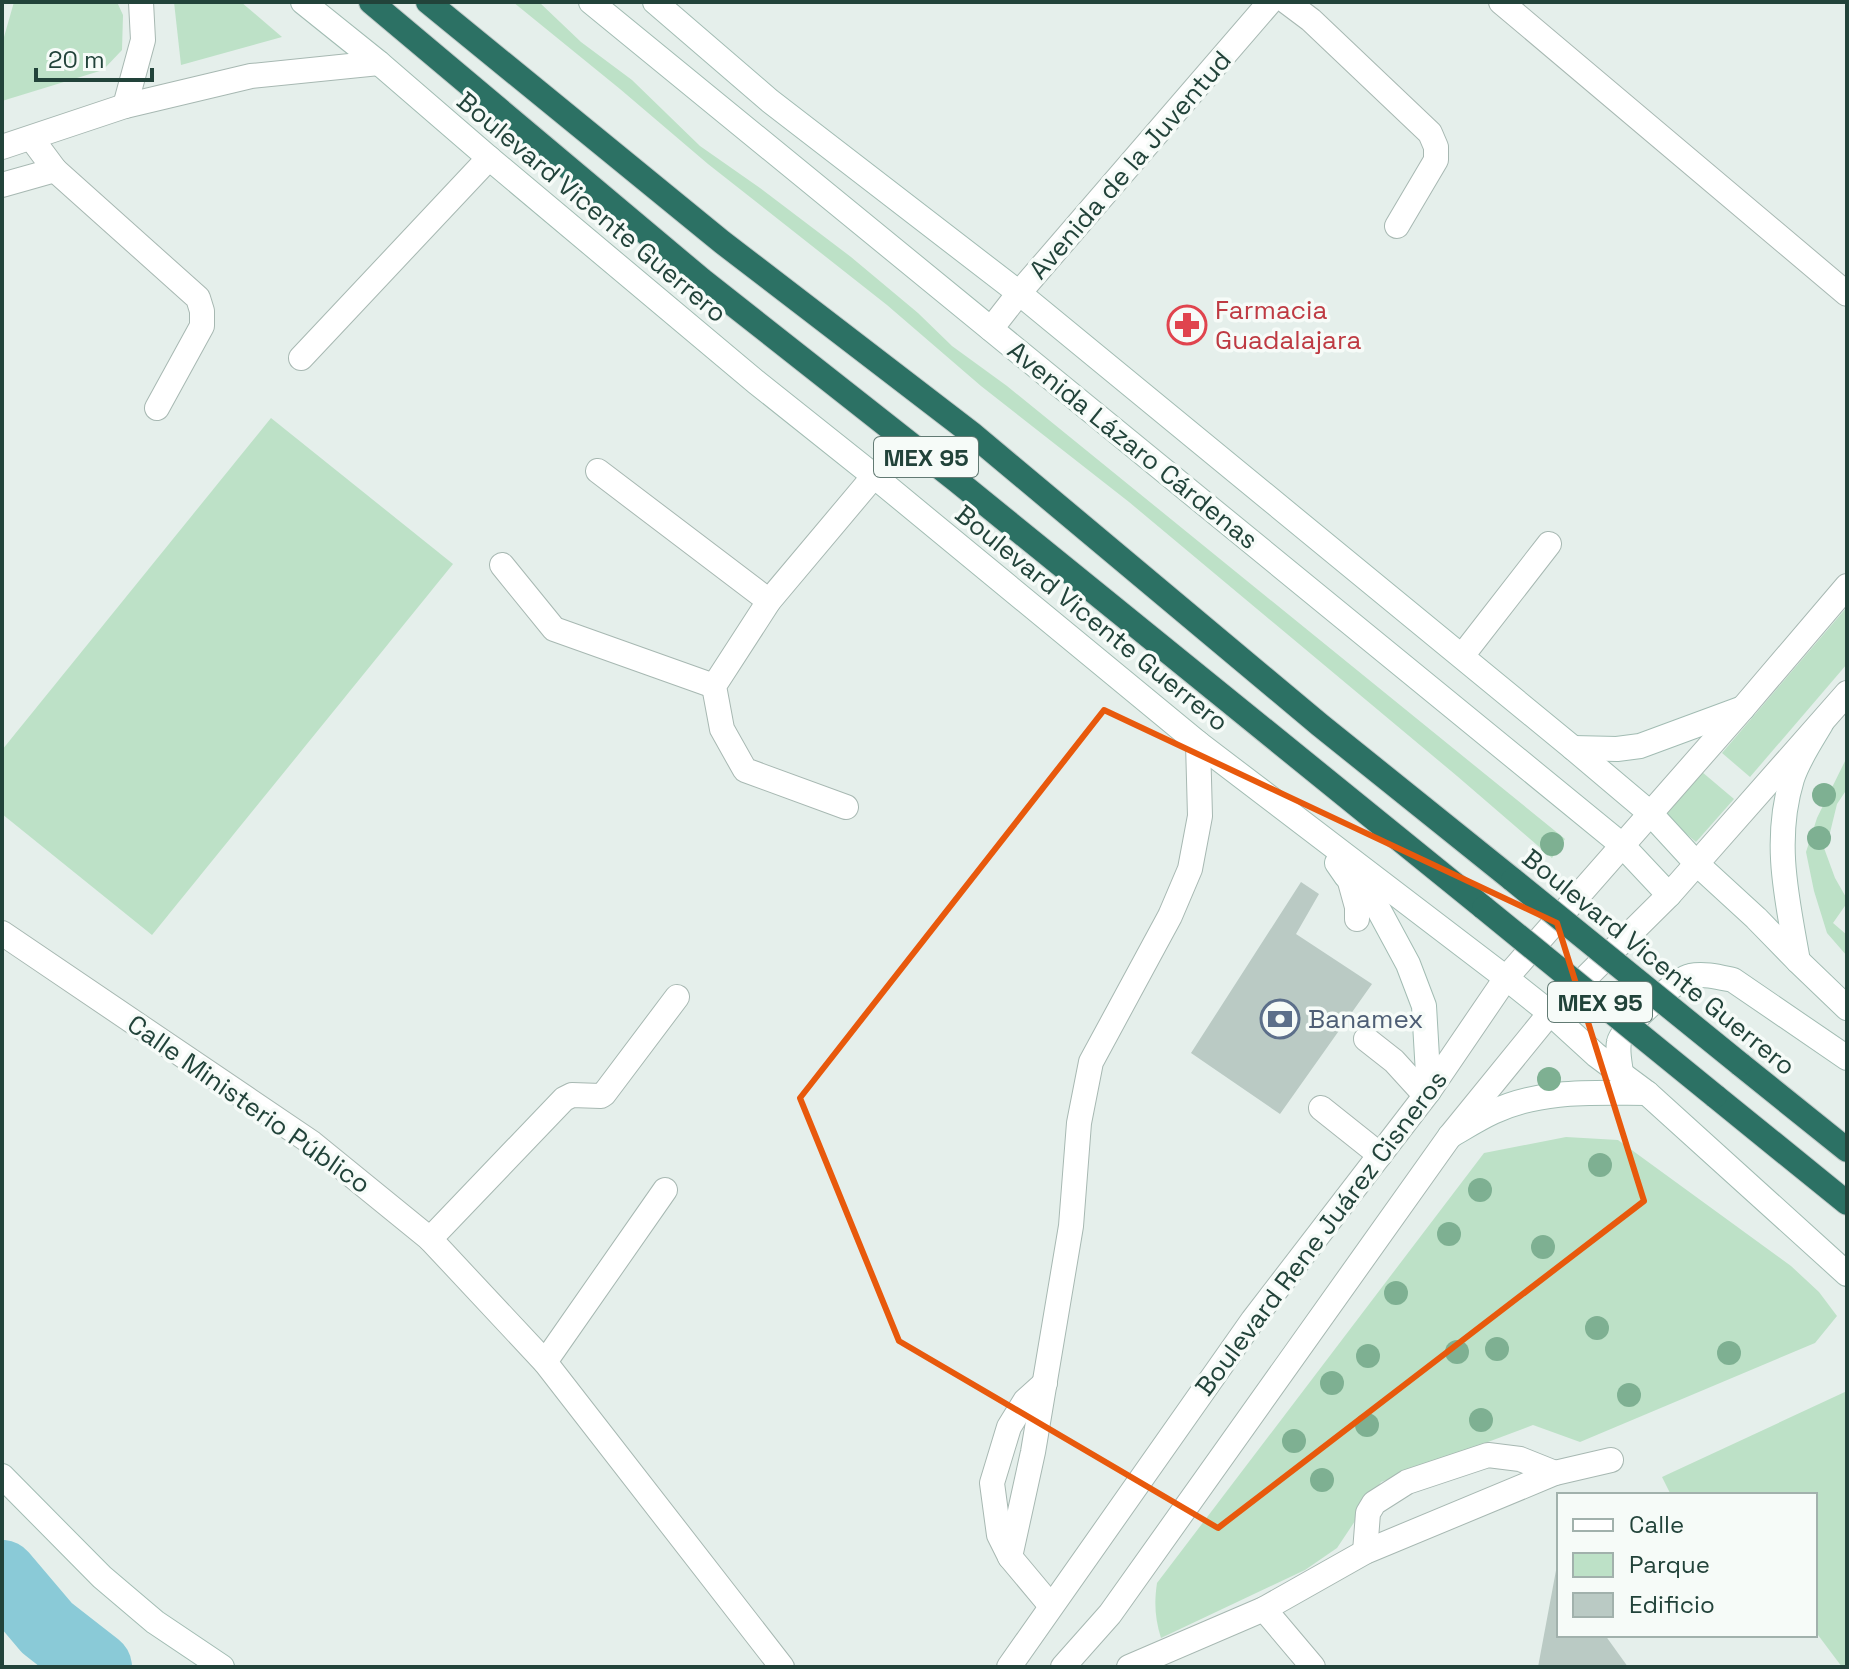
<svg xmlns="http://www.w3.org/2000/svg" width="1849" height="1669" font-family="'Space Grotesk',sans-serif">
<rect width="100%" height="100%" fill="#e5efeb"/>
<g fill="#bde1c7">
<polygon points="14,2 117,2 123,15 122,50 103,70 2,101 2,44"/>
<polygon points="174,2 241,2 282,37 181,65"/>
<polygon points="513,2 539,2 581,42 632,80 700,146 760,188 851,257 918,313 952,346 1007,386 1565,839 1552,858 1457,776 1129,502 981,386 887,305 708,164 620,89"/>
<polygon points="271,418 453,564 152,935 2,814 2,750"/>
<polygon points="1847,607 1847,664 1750,777 1722,753"/>
<polygon points="1847,757 1847,789 1837,804 1827,845 1824,848 1835,878 1847,899 1847,903 1833,923 1847,935 1847,956 1827,933 1814,891 1806,852 1817,818"/>
<polygon points="1702,772 1734,799 1696,842 1664,815"/>
<path d="M 1566,1137 L 1618,1140 L 1791,1266 L 1819,1292 L 1837,1316 L 1815,1343 L 1580,1442 L 1533,1425 L 1381,1482 L 1337,1548 L 1305,1570 L 1161,1638 C 1155,1619 1154,1603 1157,1583 L 1484,1153 Z"/>
<polygon points="1847,1391 1847,1667 1842,1667 1815,1631 1815,1495 1671,1495 1662,1477"/>
</g>
<g fill="none" stroke-linecap="round" stroke-linejoin="round">
<polyline stroke="#8acad7" stroke-width="70" points="2,1575 47,1628 97,1667"/>
</g>
<g fill="#bacac4">
<polygon points="1301,882 1319,894 1296,934 1372,984 1280,1114 1191,1053"/>
<polygon points="1557,1565 1559,1568 1559,1635 1605,1635 1628,1667 1538,1667"/>
</g>
<g fill="none" stroke-linecap="round" stroke-linejoin="round">
<g stroke="#a7b8b2" stroke-width="26">
<g id="lane">
<polyline points="1287,2 1311,20 1430,133 1436,147 1436,160 1397,226"/>
<polyline points="55,170 198,298 202,311 202,326 157,408"/>
<polyline points="2,185 55,170 32,139"/>
<polyline points="301,358 489,158"/>
<polyline points="598,471 769,601"/>
<polyline points="502,565 554,629 714,686"/>
<polyline points="1462,656 1549,544"/>
<polyline points="846,807 745,770 722,729 714,686 769,601 874,476"/>
<polyline points="1349,878 1357,907 1357,919"/>
<polyline points="1366,1039 1394,1061 1425,1095"/>
<polyline points="1321,1108 1380,1155"/>
<polyline points="430,1239 564,1099 572,1095 601,1096 604,1094 677,997"/>
<polyline points="1365,1552 1368,1513 1374,1503 1407,1482 1488,1455 1520,1459 1555,1473"/>
<polyline points="1010,1557 999,1535 992,1483 1009,1427 1025,1401 1045,1383"/>
<polyline points="1051,1606 1010,1557 1033,1452 1071,1226 1079,1123 1091,1062 1170,916 1190,869 1200,816 1198,743"/>
<polyline points="1264,1609 1313,1667"/>
<polyline points="1129,1667 1264,1609 1365,1552 1555,1473 1611,1460"/>
</g>
</g>
<g stroke="#a7b8b2" stroke-width="26">
<g id="street">
<polyline points="1501,2 1847,294"/>
<polyline points="125,106 143,40 141,2"/>
<polyline points="2,147 125,106 251,76 379,63"/>
<polyline points="991,329 1019,293 1270,2"/>
<polyline points="2,933 312,1143 430,1239 545,1362 782,1667"/>
<polyline points="545,1362 665,1190"/>
<polyline points="1009,1667 1253,1320 1429,1091 1506,978 1743,708 1847,586"/>
<polyline points="1063,1667 1110,1614 1450,1136 1550,1013 1669,895 1847,693"/>
</g>
</g>
<g stroke="#a2bcb3" stroke-width="26">
<g id="secondary">
<polyline points="303,2 379,63 489,158 756,382 874,476 1198,743 1506,978 1550,1013 1596,1055 1647,1093 1847,1274"/>
<polyline points="591,2 1622,845 1669,895"/>
<polyline points="655,2 770,101 1019,293 1573,748 1650,813 1696,863 1756,918 1798,961 1847,1008"/>
<polyline points="1573,748 1617,749 1640,746 1743,708"/>
<polyline points="1337,863 1346,876 1374,901 1408,964 1424,1006 1429,1091"/>
<path d="M 1798,961 C 1787,899 1773,841 1792,779 C 1798,760 1811,741 1821,724"/>
<path d="M 1621,1073 C 1620,1064 1617,1052 1619,1042 C 1621,1029 1677,978 1690,976 C 1704,973 1719,977 1733,980 L 1847,1058"/>
<path d="M 1450,1136 C 1464,1128 1478,1119 1493,1112 C 1541,1089 1596,1093 1647,1093"/>
<polyline points="2,1476 102,1577 155,1622 222,1667"/>
</g>
</g>
<g stroke="#c1cac8" stroke-width="26">
<g id="highway">
<polyline points="371,2 702,280 956,480 1484,908"/>
<polyline points="428,2 722,242 971,433 1320,725 1513,880"/>
<polyline points="1740,1064 1847,1150"/>
<polyline points="1715,1096 1847,1203"/>
</g>
</g>
<use href="#lane" stroke="#fff" stroke-width="24"/>
<use href="#street" stroke="#fff" stroke-width="24"/>
<use href="#secondary" stroke="#fff" stroke-width="24"/>
<use href="#highway" stroke="#2c7164" stroke-width="24"/>
<g stroke="#c1cac8" stroke-width="26" stroke-linecap="butt">
<g id="highway-bridge">
<polyline points="1513,880 1740,1064"/>
<polyline points="1484,908 1715,1096"/>
</g>
</g>
<use href="#highway-bridge" stroke="#2c7164" stroke-width="24"/>
</g>
<g fill="#7eb092">
<circle cx="1824" cy="795" r="12"/>
<circle cx="1819" cy="838" r="12"/>
<circle cx="1552" cy="844" r="12"/>
<circle cx="1549" cy="1079" r="12"/>
<circle cx="1600" cy="1165" r="12"/>
<circle cx="1480" cy="1190" r="12"/>
<circle cx="1449" cy="1234" r="12"/>
<circle cx="1543" cy="1247" r="12"/>
<circle cx="1396" cy="1293" r="12"/>
<circle cx="1597" cy="1328" r="12"/>
<circle cx="1497" cy="1349" r="12"/>
<circle cx="1457" cy="1352" r="12"/>
<circle cx="1729" cy="1353" r="12"/>
<circle cx="1368" cy="1356" r="12"/>
<circle cx="1332" cy="1383" r="12"/>
<circle cx="1629" cy="1395" r="12"/>
<circle cx="1481" cy="1420" r="12"/>
<circle cx="1367" cy="1425" r="12"/>
<circle cx="1294" cy="1441" r="12"/>
<circle cx="1322" cy="1480" r="12"/>
</g>
<path fill="none" stroke="#e8590c" stroke-width="6" stroke-linejoin="round" d="M 1104,710 L 1557,923 L 1644,1201 L 1218,1528 L 899,1341 L 800,1098 Z"/>
<defs>
<g id="pharmacy-ring" transform="scale(2)"><circle r="9.5" fill="#f6fbf8" stroke="#e0444e" stroke-width="1.5"/><path d="M-2-6h4v4h4v4h-4v4h-4v-4h-4v-4h4Z" fill="#e0444e"/></g>
<g id="bank-ring" transform="scale(2)"><circle r="9.5" fill="#f6fbf8" stroke="#5c6f8a" stroke-width="1.5"/><path d="M-6-4H6V4H-6ZM0-2.3a2.3 2.3 0 1 0 0 4.6a2.3 2.3 0 1 0 0-4.6Z" fill="#5c6f8a"/></g>
</defs>
<g fill-rule="evenodd">
<use href="#pharmacy-ring" x="1187" y="325"/>
<use href="#bank-ring" x="1280" y="1019"/>
</g>
<g text-anchor="middle" dominant-baseline="central" stroke-width="7" stroke-linejoin="round" paint-order="stroke">
<g fill="#f6fbf8" stroke="#627a73" stroke-width="2">
<rect x="874" y="437" width="104" height="40" rx="6"/>
<rect x="1548" y="982" width="104" height="40" rx="6"/>
</g>
<g font-size="24" font-weight="bold" fill="#22433a">
<text x="926" y="457">MEX 95</text>
<text x="1600" y="1002">MEX 95</text>
</g>
<g font-size="26" fill="#22433a" stroke="#f6fbf8">
<text transform="translate(1130 165) rotate(-49)">Avenida de la Juventud</text>
<text transform="translate(592 207) rotate(40)">Boulevard Vicente Guerrero</text>
<text transform="translate(1133 445) rotate(39)">Avenida Lázaro Cárdenas</text>
<text transform="translate(1092 618) rotate(39)">Boulevard Vicente Guerrero</text>
<text transform="translate(1659 962) rotate(39)">Boulevard Vicente Guerrero</text>
<text transform="translate(249 1104) rotate(35)">Calle Ministerio Público</text>
<text transform="translate(1321 1233) rotate(-53)">Boulevard Rene Juárez Cisneros</text>
</g>
<g font-size="26" fill="#be3a42" stroke="#f6fbf8" text-anchor="start">
<text x="1215" y="310">Farmacia<tspan x="1215" dy="30">Guadalajara</tspan></text>
</g>
<g font-size="26" fill="#4e5e75" stroke="#f6fbf8" text-anchor="start">
<text x="1308" y="1019">Banamex</text>
</g>
</g>
<rect width="1849" height="1669" fill="none" stroke="#22433a" stroke-width="8"/>
<rect x="1557" y="1493" width="260" height="144" fill="#f6fbf8" stroke="#a1b1ac" stroke-width="2"/>
<rect x="1573" y="1519" width="40" height="12" fill="#ffffff" stroke="#a1b1ac" stroke-width="2"/>
<text x="1629" y="1533" font-size="24" fill="#22433a">Calle</text>
<rect x="1573" y="1553" width="40" height="24" fill="#bde1c7" stroke="#a1b1ac" stroke-width="2"/>
<text x="1629" y="1573" font-size="24" fill="#22433a">Parque</text>
<rect x="1573" y="1593" width="40" height="24" fill="#bacac4" stroke="#a1b1ac" stroke-width="2"/>
<text x="1629" y="1613" font-size="24" fill="#22433a">Edificio</text>
<path d="M36 68v12h116v-12" fill="none" stroke="#22433a" stroke-width="4"/>
<text x="48" y="68" font-size="24" fill="#22433a" stroke="#f6fbf8" stroke-width="6" paint-order="stroke">20 m</text>
</svg>
